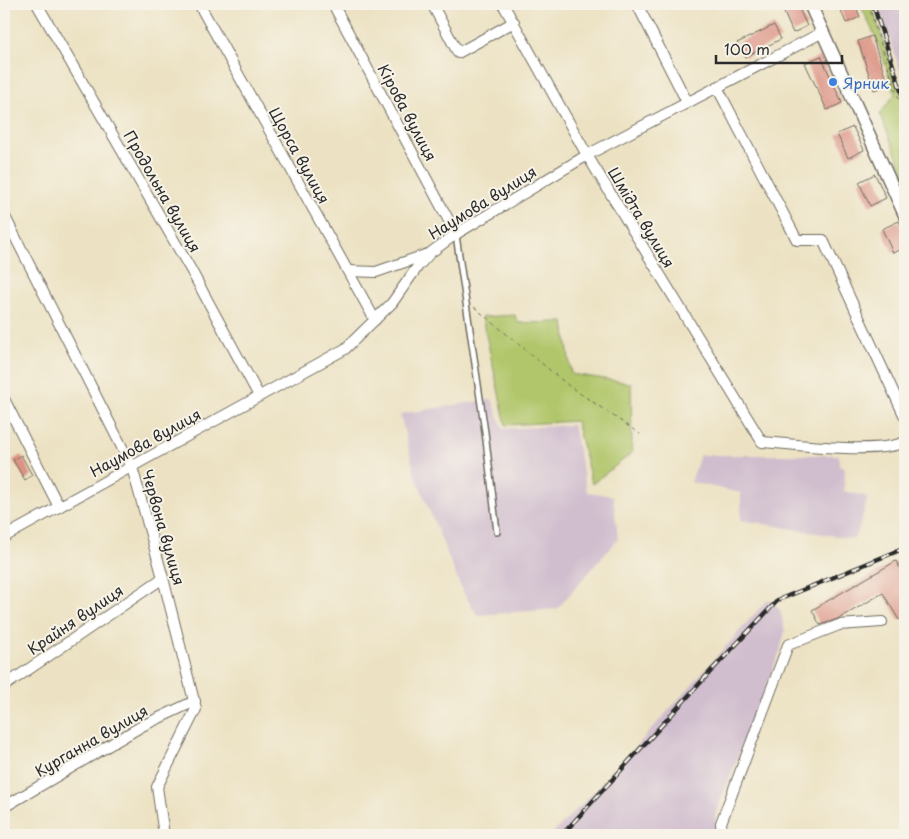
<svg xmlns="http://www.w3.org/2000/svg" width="909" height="839" font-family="'Playpen Sans',sans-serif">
<rect width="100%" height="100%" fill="#f7f3e8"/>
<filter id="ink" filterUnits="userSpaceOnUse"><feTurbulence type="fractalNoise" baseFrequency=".02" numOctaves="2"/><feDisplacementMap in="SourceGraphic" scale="10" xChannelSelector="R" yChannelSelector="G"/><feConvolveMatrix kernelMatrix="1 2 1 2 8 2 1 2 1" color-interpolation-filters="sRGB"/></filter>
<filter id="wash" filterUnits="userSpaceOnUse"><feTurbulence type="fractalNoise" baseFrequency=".0096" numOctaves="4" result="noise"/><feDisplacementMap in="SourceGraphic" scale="20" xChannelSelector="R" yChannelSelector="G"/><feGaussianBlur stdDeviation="1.12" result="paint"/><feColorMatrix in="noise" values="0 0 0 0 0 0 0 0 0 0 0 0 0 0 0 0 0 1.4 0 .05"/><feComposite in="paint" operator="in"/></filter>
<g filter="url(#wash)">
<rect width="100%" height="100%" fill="#ece2c3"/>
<g fill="#d0bdce">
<polygon points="879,4 905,4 905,87"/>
<polygon points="492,399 503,429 573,425 587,492 613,496 618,539 557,609 477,615 462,590 415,475 400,414"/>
<polygon points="700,455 839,455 839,466 845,468 844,491 868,497 857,534 853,539 741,520 741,493 691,482"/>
<polygon points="768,599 780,610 785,631 780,651 715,815 717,835 551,835 609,777"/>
</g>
<g fill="#b1c66a" stroke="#6e784a">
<polygon points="860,4 871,4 905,106 905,176 880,114 895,94 877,40"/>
<polygon points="515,315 518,323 564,322 571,374 631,383 632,453 592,484 576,421 506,425 482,317"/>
</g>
<g id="blocks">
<g fill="#db9384">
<polygon points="780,4 797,4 807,26 793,33"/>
<polygon points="838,4 855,4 860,17 846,23"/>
<polygon points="774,25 781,39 745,57 737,43"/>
<polygon points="872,36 888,85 874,90 858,41"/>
<polygon points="821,56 842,103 827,110 805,63"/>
<polygon points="853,127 864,150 848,158 837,134"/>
<polygon points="875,174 886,198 870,206 859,182"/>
<polygon points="899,221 905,235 905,248 893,253 882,229"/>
<polygon points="21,455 32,475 25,480 13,460"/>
<polygon points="896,561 905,576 905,581 900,584 905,593 905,616 899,620 883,593 840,618 820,625 812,610"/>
</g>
</g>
</g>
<g filter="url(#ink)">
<use href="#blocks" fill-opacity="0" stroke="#6f6b60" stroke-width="1"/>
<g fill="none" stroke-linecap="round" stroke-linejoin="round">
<g stroke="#6f6b60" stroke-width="8">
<polyline id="service" points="456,235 485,432 497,532"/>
</g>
<g stroke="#6f6b60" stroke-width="12">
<g id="minor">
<polyline points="37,4 191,270 259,396"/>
<polyline points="199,4 375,320"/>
<polyline points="333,4 456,234"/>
<polyline points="432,4 458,53 514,22"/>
<path d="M 503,4 L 587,155 L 762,442 C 795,444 877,455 905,442"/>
<polyline points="637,4 687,102"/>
<polyline points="717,87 797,240 823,240 905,417"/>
<polyline points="4,215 132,467 163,578 196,709 157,787 164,835"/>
<polyline points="348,271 376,272 428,254"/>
<polyline points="4,399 59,507"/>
<polyline points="4,537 345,349 392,303 418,266 430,253 456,234 589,154 823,32"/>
<polyline points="4,686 163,578"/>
<polyline points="4,807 142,726 195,701"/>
<polyline points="4,824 7,835"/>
<polyline points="722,835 721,823 788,645 839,625 882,622"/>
</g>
</g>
<g stroke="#6f6b60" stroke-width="15">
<polyline id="tertiary" points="810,4 905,215"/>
</g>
<g stroke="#6f6b60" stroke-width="1" stroke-dasharray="4 4" stroke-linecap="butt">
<polyline points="868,4 905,119"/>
<polyline points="474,307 569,386 640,434"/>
</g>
<use href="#service" stroke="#fff" stroke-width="5"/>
<use href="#minor" stroke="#fff" stroke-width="10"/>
<use href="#tertiary" stroke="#fff" stroke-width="12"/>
<g stroke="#2b2b2b" stroke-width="4.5">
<g id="rail">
<polyline points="873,4 905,103"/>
<polyline points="562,835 711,671 778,600 905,548"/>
</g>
</g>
<use href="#rail" stroke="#f7f3e8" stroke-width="2.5" stroke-dasharray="8" stroke-linecap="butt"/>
</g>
</g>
<circle fill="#3f7fe0" stroke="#f7f3e8" stroke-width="2" cx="833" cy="82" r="5"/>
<g text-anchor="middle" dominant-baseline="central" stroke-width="4" stroke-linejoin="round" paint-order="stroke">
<g font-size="15" fill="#366cbe" stroke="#f7f3e8" text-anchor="start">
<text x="843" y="82">Ярник</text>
</g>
<g font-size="15" fill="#2b2b2b" stroke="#f7f3e8">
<text transform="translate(408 112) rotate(62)">Кірова вулиця</text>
<text transform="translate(300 155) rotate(61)">Щорса вулиця</text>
<text transform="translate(163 191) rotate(60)">Продольна вулиця</text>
<text transform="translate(482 202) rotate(-32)">Наумова вулиця</text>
<text transform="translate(642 217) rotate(59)">Шмідта вулиця</text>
<text transform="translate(145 442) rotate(-29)">Наумова вулиця</text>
<text transform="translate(164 527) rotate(74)">Червона вулиця</text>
<text transform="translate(75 619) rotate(-34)">Крайня вулиця</text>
<text transform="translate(91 740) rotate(-30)">Курганна вулиця</text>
</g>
</g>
<rect width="909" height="839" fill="none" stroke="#f7f3e8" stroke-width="20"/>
<path d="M716 55v8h126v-8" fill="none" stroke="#2b2b2b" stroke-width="2.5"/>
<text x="724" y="55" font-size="15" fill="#2b2b2b" stroke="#f7f3e8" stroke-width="4" paint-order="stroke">100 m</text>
</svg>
